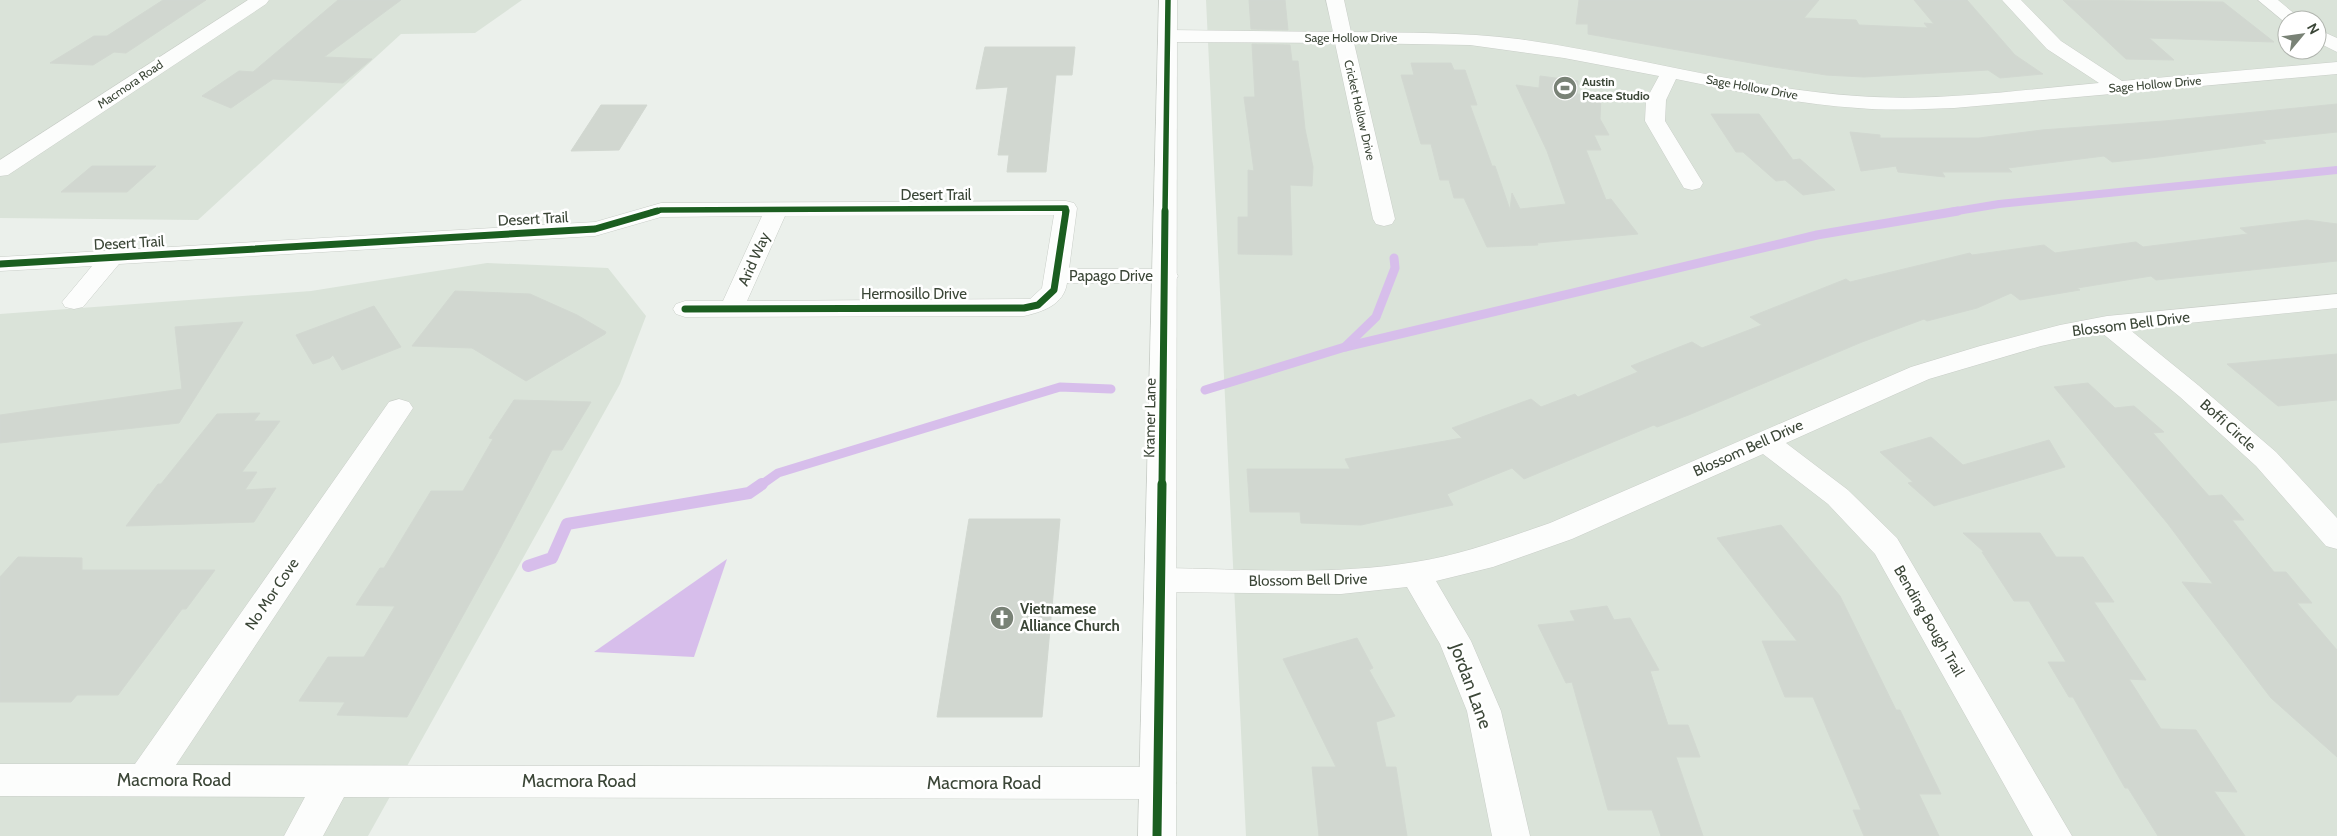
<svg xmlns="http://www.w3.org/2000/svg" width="2337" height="836" font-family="Cabin,sans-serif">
<rect width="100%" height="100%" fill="#ebf0eb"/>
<g fill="#dae3d9" fill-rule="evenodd">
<polygon points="0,0 522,0 475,33 401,34 198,220 0,218"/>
<path d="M 1206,0 L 2337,0 L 2337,836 L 1246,836 ZM 2287,20 L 2317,20 L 2317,50 L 2287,50 Z"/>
<polygon points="487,263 608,268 646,316 620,384 368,836 0,836 0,314 311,291"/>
</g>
<polygon fill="#d7beeb" points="727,559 694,657 594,652"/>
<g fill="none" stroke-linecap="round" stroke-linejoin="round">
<polyline stroke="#d7beeb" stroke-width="8" points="1951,212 1999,204 2337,170"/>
<g stroke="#d7beeb" stroke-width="9">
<polyline points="1345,347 1817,235 1958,211"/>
<polyline points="1205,390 1345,347 1376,317 1395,268 1394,258"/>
<polyline points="761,485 778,473 1060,387 1111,389"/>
</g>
<polyline stroke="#d7beeb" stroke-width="12" points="528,566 552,558 567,524 749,493 762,484"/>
</g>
<g fill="#d1d7d0" stroke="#d2d8d1">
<polygon points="163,0 206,0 126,53 114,52 93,65 50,63 94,36 107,36"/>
<polygon points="338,0 401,0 324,57 372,59 343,83 273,79 231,108 202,96 239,71 253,72"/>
<polygon points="1249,0 1285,0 1288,30 1251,29"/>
<polygon points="1579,0 1819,0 1804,18 1856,20 1859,25 1928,28 1924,23 1934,24 1914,0 1967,0 2015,55 2043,74 2000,78 1988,70 1864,77 1826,75 1774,67 1588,34 1588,24 1576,24"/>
<polygon points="2063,0 2223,2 2274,42 2149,38 2174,60 2126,59"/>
<polygon points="1252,44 1290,45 1292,61 1298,61 1305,129 1313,167 1312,186 1290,185 1292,255 1238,254 1238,217 1248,217 1248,170 1254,171 1244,97 1255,97"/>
<polygon points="985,47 1075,47 1072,75 1056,75 1046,172 1007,172 1009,155 998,155 1008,87 976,89"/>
<polygon points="1411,63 1451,63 1454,70 1465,70 1477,105 1470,105 1492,166 1495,166 1510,210 1512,193 1520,209 1566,204 1547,151 1516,85 1539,88 1540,76 1578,81 1577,94 1601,96 1600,119 1609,135 1594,135 1601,150 1586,150 1606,200 1611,199 1638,234 1537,243 1538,245 1487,247 1464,198 1454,198 1449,180 1440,180 1431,144 1421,144 1401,75 1414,75"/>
<polygon points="2337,104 2337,132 2262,140 2266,143 2150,158 2112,162 2104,156 2008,168 2012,172 1942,172 1945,177 1898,172 1896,166 1861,171 1850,132 1880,135 1880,138 1979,138 2042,130 2164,121"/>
<polygon points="601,105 647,105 619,150 571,151"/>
<polygon points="1711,114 1759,114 1793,160 1800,159 1835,190 1803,195 1785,180 1776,181 1743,152 1736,152"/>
<polygon points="92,166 156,166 127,192 61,192"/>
<polygon points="2307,220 2337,224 2337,261 2156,280 2151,276 2077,288 2080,290 2020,300 2011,293 1977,308 1927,321 1924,319 1862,342 1691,414 1657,427 1654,425 1524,479 1512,468 1447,494 1453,505 1361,525 1301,523 1300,512 1250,512 1247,469 1350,469 1345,459 1462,438 1452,428 1531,399 1541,407 1575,394 1578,397 1638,372 1631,366 1692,342 1702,348 1762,325 1750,317 1846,279 1850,282 1970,253 1972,255 2044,245 2055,253 2136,242 2143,247 2248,234 2240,228"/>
<polygon points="455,291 530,294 577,315 606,332 605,334 526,381 472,348 412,346"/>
<polygon points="374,306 401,347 342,370 333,355 330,358 313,364 296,335"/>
<polygon points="243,322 179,423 0,443 0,415 182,389 175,327"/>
<polygon points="2337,354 2337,400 2278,406 2227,364"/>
<polygon points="2088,383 2115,408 2134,406 2164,432 2153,433 2209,496 2222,495 2244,520 2232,520 2274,572 2286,572 2312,603 2297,603 2337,650 2337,757 2271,698 2182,582 2213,584 2168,524 2054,387"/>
<polygon points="514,400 591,402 562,450 552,450 498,552 407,717 337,715 345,702 299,701 328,657 364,657 395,606 356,605 380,568 384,568 431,491 463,491 493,439 489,438"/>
<polygon points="260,413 254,421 280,421 242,472 257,472 245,490 276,488 254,522 126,526 158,484 161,484 217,414"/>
<polygon points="1931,437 1963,465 2049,440 2065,467 1934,506 1908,483 1913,482 1880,452"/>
<polygon points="969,519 1060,519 1042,717 937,717"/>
<polygon points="1781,525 1840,596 1896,710 1900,710 1941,794 1919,794 1939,836 1864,836 1853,810 1861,810 1813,697 1785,697 1762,641 1797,641 1717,538"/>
<polygon points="1963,533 2040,533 2056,557 2083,557 2114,602 2094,602 2146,680 2129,679 2161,729 2196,730 2237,792 2214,791 2245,836 2158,836 2128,788 2125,788 2073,697 2069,697 2048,662 2066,662 2029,601 2014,601 1982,552 1984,552"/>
<polygon points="18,557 82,558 82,570 215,570 186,609 182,609 118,695 77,695 71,702 0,702 0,577"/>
<polygon points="1607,606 1614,620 1630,618 1659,670 1650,671 1668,725 1688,725 1700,757 1676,757 1703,836 1661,836 1652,810 1608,810 1572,682 1566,683 1538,625 1575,621 1570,611"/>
<polygon points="1357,638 1373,668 1369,670 1395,716 1376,722 1386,767 1396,767 1407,836 1319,836 1312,767 1336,767 1283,659"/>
</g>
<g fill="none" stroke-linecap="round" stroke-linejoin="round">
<g stroke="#c9cec8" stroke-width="1">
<g id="minor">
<polygon points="248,0 269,0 266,4 8,175 0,176 0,160"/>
<path d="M 1326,0 L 1344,0 L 1351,32 C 1407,33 1462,32 1518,39 C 1631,55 1743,88 1857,96 C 1938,102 2019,90 2099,83 L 2047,49 L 2002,0 L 2021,0 L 2061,41 L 2122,81 L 2337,62 L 2337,74 L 1954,108 C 1922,109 1890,111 1858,108 C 1797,104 1736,91 1676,79 L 1666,100 L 1665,121 L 1703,183 L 1700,188 L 1692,190 L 1684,188 L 1681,183 L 1645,121 L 1646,100 L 1659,76 L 1564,58 L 1470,45 L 1354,43 L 1395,219 L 1392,224 L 1384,226 L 1376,224 L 1373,219 L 1335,43 L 1168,42 L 1162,40 L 1159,36 L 1162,32 L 1168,30 L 1333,32 Z"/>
<polygon points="2258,0 2278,0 2302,20 2287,20 2287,24"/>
<polygon points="2317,29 2337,38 2337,52 2317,42"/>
<path d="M 1066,201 L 1074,203 L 1077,208 L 1069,269 L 1166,269 L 1175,271 L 1178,276 L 1175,281 L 1166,283 L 1067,283 C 1064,305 1042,312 1024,316 L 685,317 L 676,314 L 673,309 L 676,304 L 685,301 L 723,301 L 762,216 L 661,217 L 595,236 L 119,264 L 83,307 L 74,309 L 65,307 L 62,302 L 92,266 L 0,271 L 0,257 L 595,222 L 661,203 ZM 1054,215 L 1042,288 L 1030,299 L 747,301 L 785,216 Z"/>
<path d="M 2337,294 L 2337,308 L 2129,329 L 2198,385 L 2276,452 L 2337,518 L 2337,549 L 2326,546 L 2256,466 L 2180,397 L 2102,333 L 2041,346 L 1929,379 L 1786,443 L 1848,490 L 1897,538 L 2072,836 L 2033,836 L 1875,554 L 1828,504 L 1763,454 L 1572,539 L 1493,567 L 1436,581 L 1471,641 L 1501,711 L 1530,836 L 1492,836 L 1467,711 L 1440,644 L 1407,587 L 1341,594 L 1161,592 L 1150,588 L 1145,580 L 1150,572 L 1161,568 C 1245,569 1332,576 1415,562 C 1462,555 1506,538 1550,523 L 1911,367 L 1980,346 L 2060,325 L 2107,316 Z"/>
<polygon points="399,399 409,402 413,408 176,765 1158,767 1171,772 1176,783 1171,794 1158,799 344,797 323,836 284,836 305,797 0,796 0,764 135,764 389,402"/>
</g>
</g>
<g stroke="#c9cec8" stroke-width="1">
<polygon id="tertiary" points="1159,0 1177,0 1176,836 1138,836"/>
</g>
<use href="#minor" fill="#fcfdfc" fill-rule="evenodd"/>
<use href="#tertiary" fill="#fcfdfc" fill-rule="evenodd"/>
<g stroke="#fff" stroke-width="8">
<g id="cycleway-far2">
<polyline points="652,212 661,210 1066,208 1065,212"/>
<polyline points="1165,212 1168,0"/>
</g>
</g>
<g stroke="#fff" stroke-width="10">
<g id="cycleway-far1">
<polyline points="0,264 595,229 657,211"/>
<polyline points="685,309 1024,308 1038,305 1054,290 1066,211"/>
<polyline points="1162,485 1165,211"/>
</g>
</g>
<g stroke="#fff" stroke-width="12">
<polyline id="cycleway" points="1157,836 1162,484"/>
</g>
<use href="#cycleway-far2" stroke="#1b5e20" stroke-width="5.5"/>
<use href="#cycleway-far1" stroke="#1b5e20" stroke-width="7"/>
<use href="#cycleway" stroke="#1b5e20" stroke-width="9"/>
</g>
<defs>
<g id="stadium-disc" transform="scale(1.25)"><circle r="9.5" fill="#798276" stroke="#fff"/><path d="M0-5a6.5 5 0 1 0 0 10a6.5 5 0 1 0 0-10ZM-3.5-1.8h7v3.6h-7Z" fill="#fff"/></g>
<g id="church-disc" transform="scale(1.25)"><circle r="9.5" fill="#798276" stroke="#fff"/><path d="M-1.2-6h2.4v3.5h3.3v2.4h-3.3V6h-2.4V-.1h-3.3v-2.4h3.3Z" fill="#fff"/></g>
</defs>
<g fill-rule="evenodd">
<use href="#stadium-disc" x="1565" y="88"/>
<use href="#church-disc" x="1002" y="618"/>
</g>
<g text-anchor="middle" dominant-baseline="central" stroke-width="5" stroke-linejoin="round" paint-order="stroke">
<g font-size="12" fill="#3b4637" stroke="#fff">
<text x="1351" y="37">Sage Hollow Drive</text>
<text transform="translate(130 84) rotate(-34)">Macmora Road</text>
<text transform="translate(2155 84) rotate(-5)">Sage Hollow Drive</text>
<text transform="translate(1752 87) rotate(10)">Sage Hollow Drive</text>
<text transform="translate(1360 110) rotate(77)">Cricket Hollow Drive</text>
</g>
<g font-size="12" font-weight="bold" fill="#3b4637" stroke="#fff" text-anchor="start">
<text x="1582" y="81">Austin<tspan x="1582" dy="14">Peace Studio</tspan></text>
</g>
<g font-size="15" fill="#3b4637" stroke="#fff">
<text x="936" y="195">Desert Trail</text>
<text transform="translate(533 219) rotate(-3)">Desert Trail</text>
<text transform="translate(129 243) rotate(-3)">Desert Trail</text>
<text transform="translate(754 259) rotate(-66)">Arid Way</text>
<text x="1111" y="276">Papago Drive</text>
<text x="914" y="294">Hermosillo Drive</text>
<text transform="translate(2131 324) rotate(-7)">Blossom Bell Drive</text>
<text transform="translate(1150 418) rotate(-89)">Kramer Lane</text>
<text transform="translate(2228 425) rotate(42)">Boffi Circle</text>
<text transform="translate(1748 448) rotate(-24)">Blossom Bell Drive</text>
<text transform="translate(1308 580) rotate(-1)">Blossom Bell Drive</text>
<text transform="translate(272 594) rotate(-56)">No Mor Cove</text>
<text transform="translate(1929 621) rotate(60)">Bending Bough Trail</text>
</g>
<g font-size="15" font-weight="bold" fill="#3b4637" stroke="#fff" text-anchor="start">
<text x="1020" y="609">Vietnamese<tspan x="1020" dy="17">Alliance Church</tspan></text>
</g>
<g font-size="18" fill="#3b4637" stroke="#fff">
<text transform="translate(1471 686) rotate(70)">Jordan Lane</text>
<text x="174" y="780">Macmora Road</text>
<text x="579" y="781">Macmora Road</text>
<text x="984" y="783">Macmora Road</text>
</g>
</g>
<g transform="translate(2302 35) rotate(61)"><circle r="24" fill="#ffffff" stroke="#b1b5af"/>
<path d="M0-4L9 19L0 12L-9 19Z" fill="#798276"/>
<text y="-8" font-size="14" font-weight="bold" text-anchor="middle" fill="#3b4637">N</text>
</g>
</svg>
